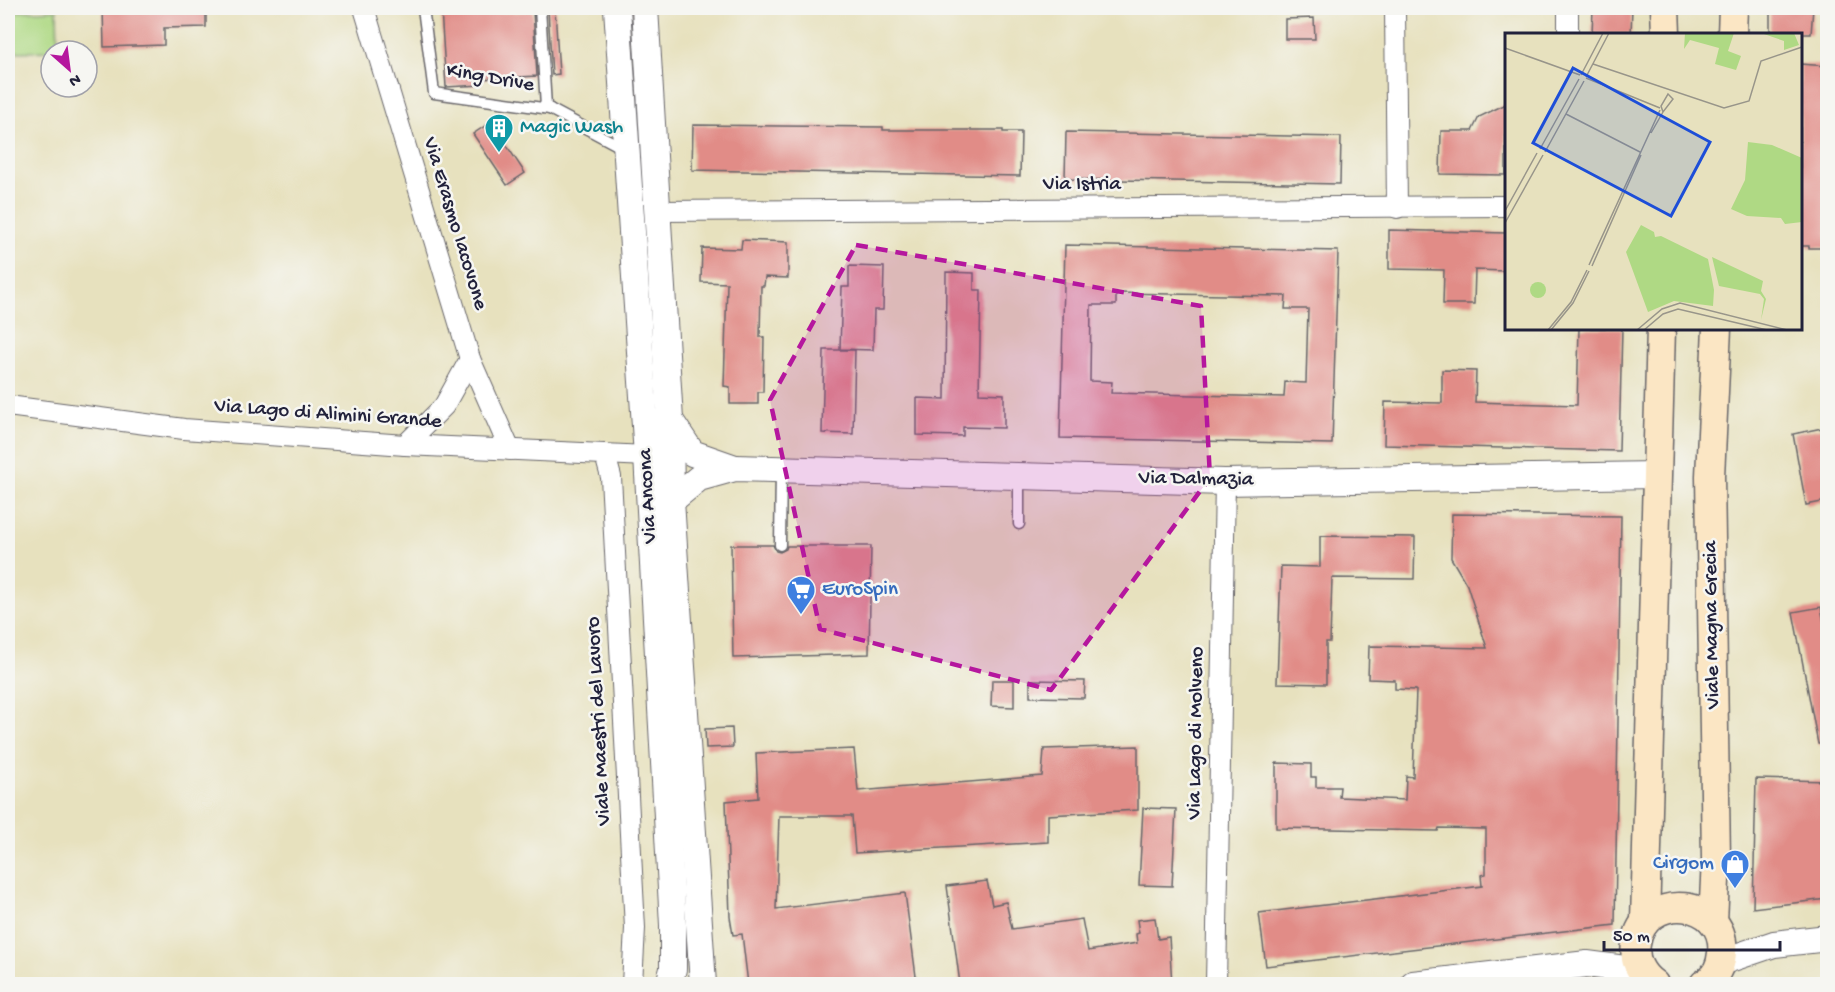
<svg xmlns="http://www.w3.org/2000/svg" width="1835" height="992" font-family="'Gochi Hand',sans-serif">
<rect width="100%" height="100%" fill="#f6f6f2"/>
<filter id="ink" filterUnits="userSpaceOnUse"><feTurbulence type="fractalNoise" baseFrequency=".0167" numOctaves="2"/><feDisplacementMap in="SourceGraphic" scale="12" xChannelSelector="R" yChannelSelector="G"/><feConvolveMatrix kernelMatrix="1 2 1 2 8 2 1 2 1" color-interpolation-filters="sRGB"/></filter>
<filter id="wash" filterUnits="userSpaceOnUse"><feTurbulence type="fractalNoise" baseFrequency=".008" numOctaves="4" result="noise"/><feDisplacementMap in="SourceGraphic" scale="24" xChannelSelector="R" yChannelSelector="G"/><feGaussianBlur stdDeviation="1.35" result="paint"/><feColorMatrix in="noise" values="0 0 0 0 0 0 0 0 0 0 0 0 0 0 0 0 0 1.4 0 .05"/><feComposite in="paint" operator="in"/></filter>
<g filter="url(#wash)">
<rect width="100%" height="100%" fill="#e7e1be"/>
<polygon fill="#afd984" stroke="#687e60" stroke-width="1.5" points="57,10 58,51 8,52 8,12"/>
<g id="blocks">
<g fill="#e18c87" fill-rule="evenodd">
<polygon points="103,8 206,8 206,27 164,28 164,45 104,47"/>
<polygon points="476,8 476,14 533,11 537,76 480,79 481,85 446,87 441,10"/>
<polygon points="1593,8 1632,8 1631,34 1592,34"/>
<polygon points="1770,8 1813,8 1811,34 1770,34"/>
<polygon points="555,9 559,74 552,75 548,10"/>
<polygon points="1314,18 1315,39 1285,39 1285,19"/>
<polygon points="1800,64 1827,66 1827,248 1809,248 1809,246 1800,246"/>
<polygon points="1506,104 1506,175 1440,174 1441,131 1472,131 1479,117"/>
<polygon points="491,122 525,173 507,185 473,134"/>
<polygon points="693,125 883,127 883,130 1003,130 1003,132 1021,132 1020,176 692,170"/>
<polygon points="1066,132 1341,137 1340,184 1065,179"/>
<polygon points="1389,230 1506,233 1506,271 1475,270 1474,304 1443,304 1444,270 1389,269"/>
<polygon points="742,240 788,242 788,278 765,277 764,286 761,286 760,337 764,337 763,392 758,392 758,404 730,404 730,387 724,386 727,283 701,282 702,248 741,249"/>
<path d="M 1065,245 L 1338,251 L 1332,444 L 1060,438 ZM 1116,293 L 1286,296 L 1285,309 L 1308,309 L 1306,383 L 1285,382 L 1284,397 L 1111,393 L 1112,382 L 1090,381 L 1091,305 L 1116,305 Z"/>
<polygon points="849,266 884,267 883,310 874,310 873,350 840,349 842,287 849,287"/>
<polygon points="946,272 974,273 974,290 981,290 979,393 1004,394 1004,428 963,427 963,436 917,435 917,398 945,399"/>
<polygon points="1579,328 1622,328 1619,451 1384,445 1385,402 1442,403 1442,370 1476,371 1475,402 1577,405"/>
<polygon points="824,350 855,350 853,434 822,433"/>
<polygon points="1827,427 1827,501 1806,505 1793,434"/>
<polygon points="1452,514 1621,516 1615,925 1266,966 1259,913 1482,886 1481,875 1486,874 1486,829 1439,828 1438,831 1276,828 1276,763 1311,764 1311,777 1316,777 1316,787 1340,787 1339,797 1405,800 1406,776 1413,777 1416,690 1395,689 1395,680 1368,679 1369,646 1487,648 1467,585 1451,558"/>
<polygon points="1320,536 1415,537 1414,579 1332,578 1330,642 1326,642 1326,684 1277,683 1281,566 1320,567"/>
<polygon points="731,545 773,545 776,551 780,552 786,549 787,546 871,546 869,654 733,658"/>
<polygon points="1821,607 1827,639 1827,744 1818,744 1793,612"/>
<polygon points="992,680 1014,680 1014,707 991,706"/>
<polygon points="1030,680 1085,681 1084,698 1030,697"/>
<polygon points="732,728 733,747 706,748 705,729"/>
<polygon points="1138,746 1138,810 1048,815 1048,842 855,853 852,816 779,816 776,909 905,893 917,984 748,984 742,934 733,935 730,917 726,801 758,798 756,753 854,749 858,791 1042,776 1044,749"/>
<polygon points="1756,779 1827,781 1827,899 1753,908"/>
<polygon points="1143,808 1176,809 1172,886 1139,885"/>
<polygon points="987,881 992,905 1006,902 1012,929 1082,919 1088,951 1137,943 1136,934 1139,933 1137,920 1155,918 1158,939 1169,937 1172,984 960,984 947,886"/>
</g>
</g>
</g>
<g filter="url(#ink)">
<use href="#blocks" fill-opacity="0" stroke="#676569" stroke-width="1.5"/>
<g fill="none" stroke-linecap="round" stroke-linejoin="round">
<g stroke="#676569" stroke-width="13">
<g id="service">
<polyline points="423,8 434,93 550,109"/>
<polyline points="540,8 546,107 625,149"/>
<polyline points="1019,476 1019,524"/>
<polyline points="780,545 781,470"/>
</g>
</g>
<g stroke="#676569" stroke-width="22">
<g id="minor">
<polyline points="364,8 470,359 510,450"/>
<polyline points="1395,8 1397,208"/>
<polyline points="1568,34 1568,8"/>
<polyline points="657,211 1506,206"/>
<polyline points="8,406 184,429 405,445 647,456"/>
<polyline points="405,445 444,406 470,359"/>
<polyline points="605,455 611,477 635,928 632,984"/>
<polyline points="1216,984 1225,482"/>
</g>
</g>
<g stroke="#676569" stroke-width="28">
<g id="tertiary">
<polyline points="617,8 647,456 673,925 673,969 669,984"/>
<polyline points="645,8 670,420 671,501 703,984"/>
<polyline points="670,420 692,453 735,468"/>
<polyline points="671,501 699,478 735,468 1225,482 1656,475"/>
<polyline points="1721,962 1774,944 1828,938"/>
<polyline points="1413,984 1587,964 1640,971"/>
</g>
</g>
<g stroke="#676569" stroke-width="31">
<g id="secondary">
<polyline points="1665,8 1666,34"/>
<polyline points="1732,34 1733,8"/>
<polyline points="1645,922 1661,328"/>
<polyline points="1713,922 1716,859 1710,476 1717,328"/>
<path d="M 1654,984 C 1641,975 1633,960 1636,944 C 1644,889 1728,898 1722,953 C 1721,966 1715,978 1704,984"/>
</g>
</g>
<use href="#service" stroke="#fff" stroke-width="10"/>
<use href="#minor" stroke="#fff" stroke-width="20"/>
<use href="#tertiary" stroke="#fff" stroke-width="26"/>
<use href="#secondary" stroke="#fbe6c4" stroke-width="28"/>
</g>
</g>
<path fill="#b5179e" fill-opacity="0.2" stroke="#b5179e" stroke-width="4.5" stroke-dasharray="12 8" stroke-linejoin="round" d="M 856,245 L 1201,306 L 1210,478 L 1051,690 L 820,629 L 770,400 Z"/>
<defs>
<g id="building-pin" transform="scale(1.5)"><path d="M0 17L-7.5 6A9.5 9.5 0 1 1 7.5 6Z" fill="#0f9aa8" stroke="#f6f6f2"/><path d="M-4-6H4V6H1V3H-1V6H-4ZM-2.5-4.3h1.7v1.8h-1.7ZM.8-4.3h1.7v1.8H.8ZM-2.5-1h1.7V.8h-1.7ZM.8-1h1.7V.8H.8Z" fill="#fff"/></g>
<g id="supermarket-pin" transform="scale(1.5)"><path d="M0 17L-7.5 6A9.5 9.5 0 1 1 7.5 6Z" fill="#3f7fe0" stroke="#f6f6f2"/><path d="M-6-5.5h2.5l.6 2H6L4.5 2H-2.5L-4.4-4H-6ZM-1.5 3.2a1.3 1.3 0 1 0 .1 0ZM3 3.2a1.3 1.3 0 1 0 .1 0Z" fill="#fff"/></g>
<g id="shop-pin" transform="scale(1.5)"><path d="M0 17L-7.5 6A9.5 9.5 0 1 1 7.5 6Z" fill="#3f7fe0" stroke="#f6f6f2"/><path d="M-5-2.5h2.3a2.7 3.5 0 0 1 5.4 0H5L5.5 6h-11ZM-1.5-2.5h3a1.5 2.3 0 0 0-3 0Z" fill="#fff"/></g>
</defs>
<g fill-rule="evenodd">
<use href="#building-pin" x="499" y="128"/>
<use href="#supermarket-pin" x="801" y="590"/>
<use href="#shop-pin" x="1735" y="864"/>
</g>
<g text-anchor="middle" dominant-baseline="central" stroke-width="5" stroke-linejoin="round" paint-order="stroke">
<g font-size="21" fill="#22223b" stroke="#f6f6f2">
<text transform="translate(490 79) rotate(10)">King Drive</text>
<text x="1082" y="185">Via Istria</text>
<text transform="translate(454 224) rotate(73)">Via Erasmo Iacovone</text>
<text transform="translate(328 415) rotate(4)">Via Lago di Alimini Grande</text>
<text transform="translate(1196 480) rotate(1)">Via Dalmazia</text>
<text transform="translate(649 496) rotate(-93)">Via Ancona</text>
<text transform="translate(1713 625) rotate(-91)">Viale Magna Grecia</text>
<text transform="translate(600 721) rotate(-93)">Viale Maestri del Lavoro</text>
<text transform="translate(1197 733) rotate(-89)">Via Lago di Molveno</text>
</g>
<g font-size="21" fill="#0d838f" stroke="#f6f6f2" text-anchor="start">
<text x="520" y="128">Magic Wash</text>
</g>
<g font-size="21" fill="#366cbe" stroke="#f6f6f2" text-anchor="start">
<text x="822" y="590">EuroSpin</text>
<text x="1714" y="864" text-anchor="end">Cirgom</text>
</g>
</g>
<g transform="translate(1505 33)">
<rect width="297" height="297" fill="#e7e1be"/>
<path d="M 207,224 L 258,248 L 256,258 L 261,266 L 256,287 L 259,266 L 255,261 L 214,253 Z" fill="#afd984"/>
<path d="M 243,109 L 267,112 L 297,125 L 297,189 L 280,191 L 276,185 L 242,183 L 226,176 L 240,147 Z" fill="#afd984"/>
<path d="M 180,0 L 229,0 L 223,18 L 236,23 L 231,37 L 210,31 L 214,15 L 185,7 L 179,16 ZM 256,0 L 289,0 L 294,12 L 279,17 L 279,8 ZM 136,192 L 149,199 L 150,204 L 156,203 L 203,226 L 209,257 L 208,273 L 169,268 L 143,279 L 121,219 Z" fill="#afd984"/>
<path d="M25 257a8 8 0 1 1 16 0a8 8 0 1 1-16 0Z" fill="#afd984"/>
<path fill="none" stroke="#98958a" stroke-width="1.5" d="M 0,15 L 75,42M 88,31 L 219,75 L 244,68 L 256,28 L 297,14M 76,42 L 98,0M 81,44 L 104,0M 81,45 L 155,75M 163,61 L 168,66 L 158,79 L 156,73 ZM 61,81 L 135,119M 146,100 L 158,79M 35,116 L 74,46M 40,119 L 79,48M 0,178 L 32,120M 0,190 L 38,122M 84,232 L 155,77M 87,233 L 136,122M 43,297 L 66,269 L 82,237M 46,297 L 68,270 L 84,238M 132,297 L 157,276 L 175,270 L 282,297M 139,297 L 158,281 L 173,276 L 262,297"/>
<path fill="#1d4ed8" fill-opacity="0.15" stroke="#1d4ed8" stroke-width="3" d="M 68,35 L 205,109 L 166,183 L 28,110 Z"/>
<rect width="297" height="297" fill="none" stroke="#22223b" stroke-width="3"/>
</g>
<rect width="1835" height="992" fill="none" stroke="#f6f6f2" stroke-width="30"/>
<g transform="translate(69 69) rotate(152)"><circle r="28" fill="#f6f6f2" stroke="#a1a1a9" stroke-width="1.5"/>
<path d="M0-4.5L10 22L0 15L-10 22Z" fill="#b5179e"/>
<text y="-9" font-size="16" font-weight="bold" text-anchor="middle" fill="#22223b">N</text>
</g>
<path d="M1604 941v9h176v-9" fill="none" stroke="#22223b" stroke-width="3"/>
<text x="1613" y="941" font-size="18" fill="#22223b" stroke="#f6f6f2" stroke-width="4.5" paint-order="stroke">50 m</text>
</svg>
